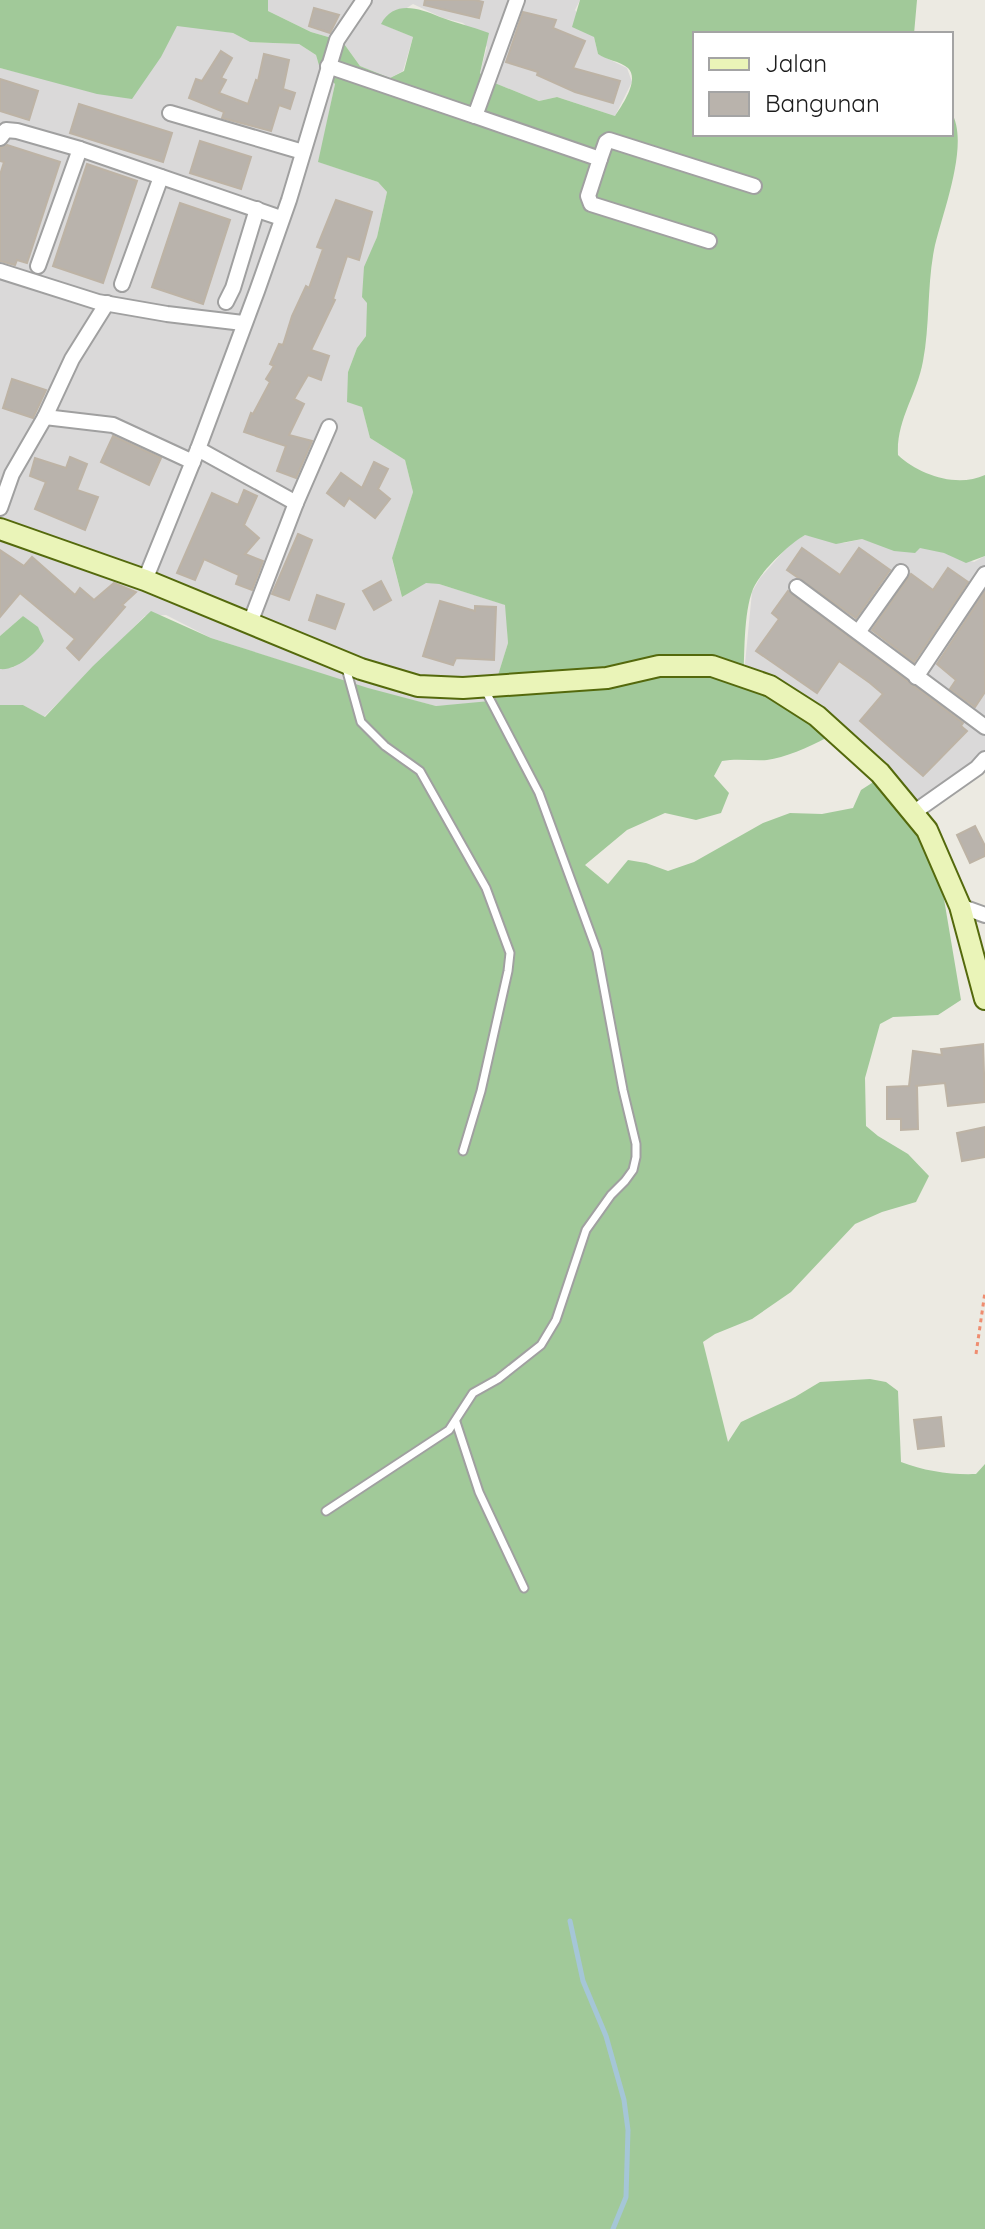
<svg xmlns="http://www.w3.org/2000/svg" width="985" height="2229" font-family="Quicksand,sans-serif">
<rect width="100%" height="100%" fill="#eceae2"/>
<g fill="#dad9d9">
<polygon points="268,0 580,0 575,10 594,37 598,54 627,68 632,82 615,116 557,97 539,101 485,79 480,73 487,47 463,23 443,18 413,4 382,24 413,37 403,71 390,78 360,66 342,41 311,32 268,11"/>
<polygon points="185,25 233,33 250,42 299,44 316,55 320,69 335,84 319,162 378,182 387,192 377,237 371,253 366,336 357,348 348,372 348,402 362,406 370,438 405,460 413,492 392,559 402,597 425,582 439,584 506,605 508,643 490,702 436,706 368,689 211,638 166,615 145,616 44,717 23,705 0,705 0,669 14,667 40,647 44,641 23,616 0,636 0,68 104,94 176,26"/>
<polygon points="805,535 844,543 862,539 878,544 928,548 974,562 985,556 985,772 911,822 862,766 792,710 743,684 752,592 760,578 791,543"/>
</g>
<g fill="#a1c999">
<path d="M 0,0 L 268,0 L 268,11 L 311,32 L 342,41 L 360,66 L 390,78 L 404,71 L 413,37 L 381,24 C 394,0 418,8 440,17 C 456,23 473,27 489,33 L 480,73 L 485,79 L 539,101 L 557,97 L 615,116 C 622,105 640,80 628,68 C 620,61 606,60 598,54 L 594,37 L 572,27 L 580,0 L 917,0 L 914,34 L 695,34 L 695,134 L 951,134 L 951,112 C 971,143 941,216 934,250 C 927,286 930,325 923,361 C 917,395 896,420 898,455 C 919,475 957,488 985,475 L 985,556 L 966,563 L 944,553 L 920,548 L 915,553 L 894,551 L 862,539 L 836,544 L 805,535 C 789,544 760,572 753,589 C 743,614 745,656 743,684 L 792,710 L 826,738 C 809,747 784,758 767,760 C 752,761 737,758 722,761 L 714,776 L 729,793 L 721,813 L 696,820 L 665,813 L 627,830 L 585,865 L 608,884 L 628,860 L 646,863 L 668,871 L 694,862 L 763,823 L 790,813 L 822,814 L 853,808 L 861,790 L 875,781 L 925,843 L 944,899 L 961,1000 L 938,1015 L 893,1017 L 880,1024 L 865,1078 L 866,1126 L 878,1136 L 908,1154 L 929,1176 L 916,1202 L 882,1212 L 855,1224 L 791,1292 L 752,1319 L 715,1334 L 703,1342 L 728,1442 L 741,1422 L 795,1397 L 820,1382 L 870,1379 L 886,1382 L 898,1391 L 901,1462 C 924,1471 951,1475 976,1474 L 985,1464 L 985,2229 L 0,2229 L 0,705 L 23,705 L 45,717 L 93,666 L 151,611 L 211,638 L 368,688 L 436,706 L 490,701 L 508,643 L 505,605 L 439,584 L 426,583 L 402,597 L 392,558 L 413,492 L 405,460 L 370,438 L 362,407 L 347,402 L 348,372 L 357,348 L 366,336 L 367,303 L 362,297 L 364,267 L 377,237 L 387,192 L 378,182 L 318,162 L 335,84 L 320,69 L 316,55 L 299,44 L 250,42 L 233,33 L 177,26 L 161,57 L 132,99 L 97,94 L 0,68 Z"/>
<path d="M 23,616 L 38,627 L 44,641 C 36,654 15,671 0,669 L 0,636 Z"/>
</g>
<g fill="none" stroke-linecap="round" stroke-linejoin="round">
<polyline stroke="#a5c6d7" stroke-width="5" points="570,1921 583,1981 606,2036 624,2100 628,2130 626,2197 613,2229"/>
</g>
<g fill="#b9b3ac" stroke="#bdb3a5" stroke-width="2">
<polygon points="425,0 475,0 483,2 479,18 424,5"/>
<polygon points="314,8 339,15 330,33 309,26"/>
<polygon points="523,12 556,20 553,28 585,41 573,68 620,81 613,103 575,92 537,75 538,72 506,62"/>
<polygon points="221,51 232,58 221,78 226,80 219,93 248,104 256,80 258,81 264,54 289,60 283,89 295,93 290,109 279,105 271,131 222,118 224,112 189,98 196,79 202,81"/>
<polygon points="0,79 38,91 29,120 0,111"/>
<polygon points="79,104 172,133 163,162 70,133"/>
<polygon points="200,141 251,157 241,189 190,173"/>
<polygon points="7,145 60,162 27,263 17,260 15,265 0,261 0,175 4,162 0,161 0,148"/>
<polygon points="87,164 137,181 103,283 53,266"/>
<polygon points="336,200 372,212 359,260 347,256 333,299 335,300 311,350 329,356 321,380 308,375 294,399 304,404 289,435 312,441 296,478 277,471 286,446 244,432 251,413 253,414 270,382 266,379 274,366 270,364 279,344 283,345 292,316 306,286 309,288 323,249 317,247"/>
<polygon points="180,203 230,220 203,304 152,287"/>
<polygon points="12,379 46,390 33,418 3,408"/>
<polygon points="113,436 161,458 149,485 101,462"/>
<polygon points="70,457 87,464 77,490 98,497 85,530 35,509 46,482 30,476 35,458 66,468"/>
<polygon points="374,462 388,469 378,489 390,499 375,518 349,498 344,506 327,493 341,473 362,488"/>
<polygon points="244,490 257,496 244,525 259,538 245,554 263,561 252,590 236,584 239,575 204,559 195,580 177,573 212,493 238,505"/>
<polygon points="298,534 312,540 289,600 272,594"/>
<polygon points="802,548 840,575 859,548 890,570 856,618 787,570"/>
<polygon points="0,550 24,566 32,557 75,595 80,588 94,600 114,583 136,592 122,605 125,607 79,660 67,648 75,639 20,593 0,617"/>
<polygon points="948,568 968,582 914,662 872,630 911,574 933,590"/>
<polygon points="381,581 391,600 374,610 363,591"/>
<polygon points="788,591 963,723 961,726 967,731 923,776 860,721 883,694 870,683 839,661 817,693 756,651 779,619 772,613"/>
<polygon points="984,593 985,692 975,707 950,689 956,680 937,664"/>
<polygon points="317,595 344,604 335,629 309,620"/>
<polygon points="440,601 475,611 475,606 496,607 494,660 456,658 453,665 423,656"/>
<polygon points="975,826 985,846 985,856 970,863 957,835"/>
<polygon points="983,1044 985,1102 948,1106 945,1083 915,1086 917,1086 918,1129 901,1130 901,1119 887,1119 887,1087 909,1086 913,1051 942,1055 941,1049"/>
<polygon points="985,1127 985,1157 962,1161 957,1133"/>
<polygon points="941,1417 944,1446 918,1449 914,1420"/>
</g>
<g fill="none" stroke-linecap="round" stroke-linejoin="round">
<g stroke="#a0a0a0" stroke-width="11">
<g id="lane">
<polyline points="346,668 361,722 385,746 420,771 486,888 510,953 508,971 481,1091 463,1151"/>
<polyline points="456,1422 479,1492 524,1588"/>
<polyline points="326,1511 449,1430 473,1393 498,1379 541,1345 556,1320 586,1230 611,1195 625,1181 633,1170 636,1157 636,1144 623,1090 597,951 539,793 484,688"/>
</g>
</g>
<g stroke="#a0a0a0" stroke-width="18">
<g id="street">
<polyline points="328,66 475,116 517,0"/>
<polyline points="170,113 303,152"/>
<polyline points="475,116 600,159 588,196 591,204 709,241"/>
<polyline points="0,138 6,130 17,131 80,149 281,218"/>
<polyline points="600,159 606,142 609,140 754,186"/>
<polyline points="38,266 80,149"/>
<polyline points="0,271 98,302 167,314 243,323"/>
<polyline points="122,284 161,177"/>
<polyline points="226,302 233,288 257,209"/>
<polyline points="45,417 113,425 193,462"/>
<polyline points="198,449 296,503"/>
<polyline points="0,508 12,474 45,417 72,359 107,303"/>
<polyline points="145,580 198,449 257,291 289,200 337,40 364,0"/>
<polyline points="797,587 985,727"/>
<polyline points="250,623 296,503 329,427"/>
<polyline points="859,631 901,572"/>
<polyline points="916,677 985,574"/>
<polyline points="913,813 977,768 985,759"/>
<polyline points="960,906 985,915"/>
</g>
</g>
<g stroke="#54690c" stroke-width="24">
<polyline id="secondary" points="0,529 145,580 361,669 418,686 463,688 607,678 659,666 712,666 770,686 817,716 880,773 927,830 960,906 985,999"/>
</g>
<polyline stroke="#ef8d70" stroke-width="3" stroke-dasharray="4 4" stroke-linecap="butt" points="976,1354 985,1292"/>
<use href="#lane" stroke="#fff" stroke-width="7"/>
<use href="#street" stroke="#fff" stroke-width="14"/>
<use href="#secondary" stroke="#eaf4b8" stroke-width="20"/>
</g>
<rect x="693" y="32" width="260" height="104" fill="#ffffff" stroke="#a4a4a4" stroke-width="2"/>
<rect x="709" y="58" width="40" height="12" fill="#eaf4b8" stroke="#a4a4a4" stroke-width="2"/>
<text x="765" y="72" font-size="24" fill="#1c1c1c">Jalan</text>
<rect x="709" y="92" width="40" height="24" fill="#b9b3ac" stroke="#a4a4a4" stroke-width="2"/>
<text x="765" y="112" font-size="24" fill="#1c1c1c">Bangunan</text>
</svg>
